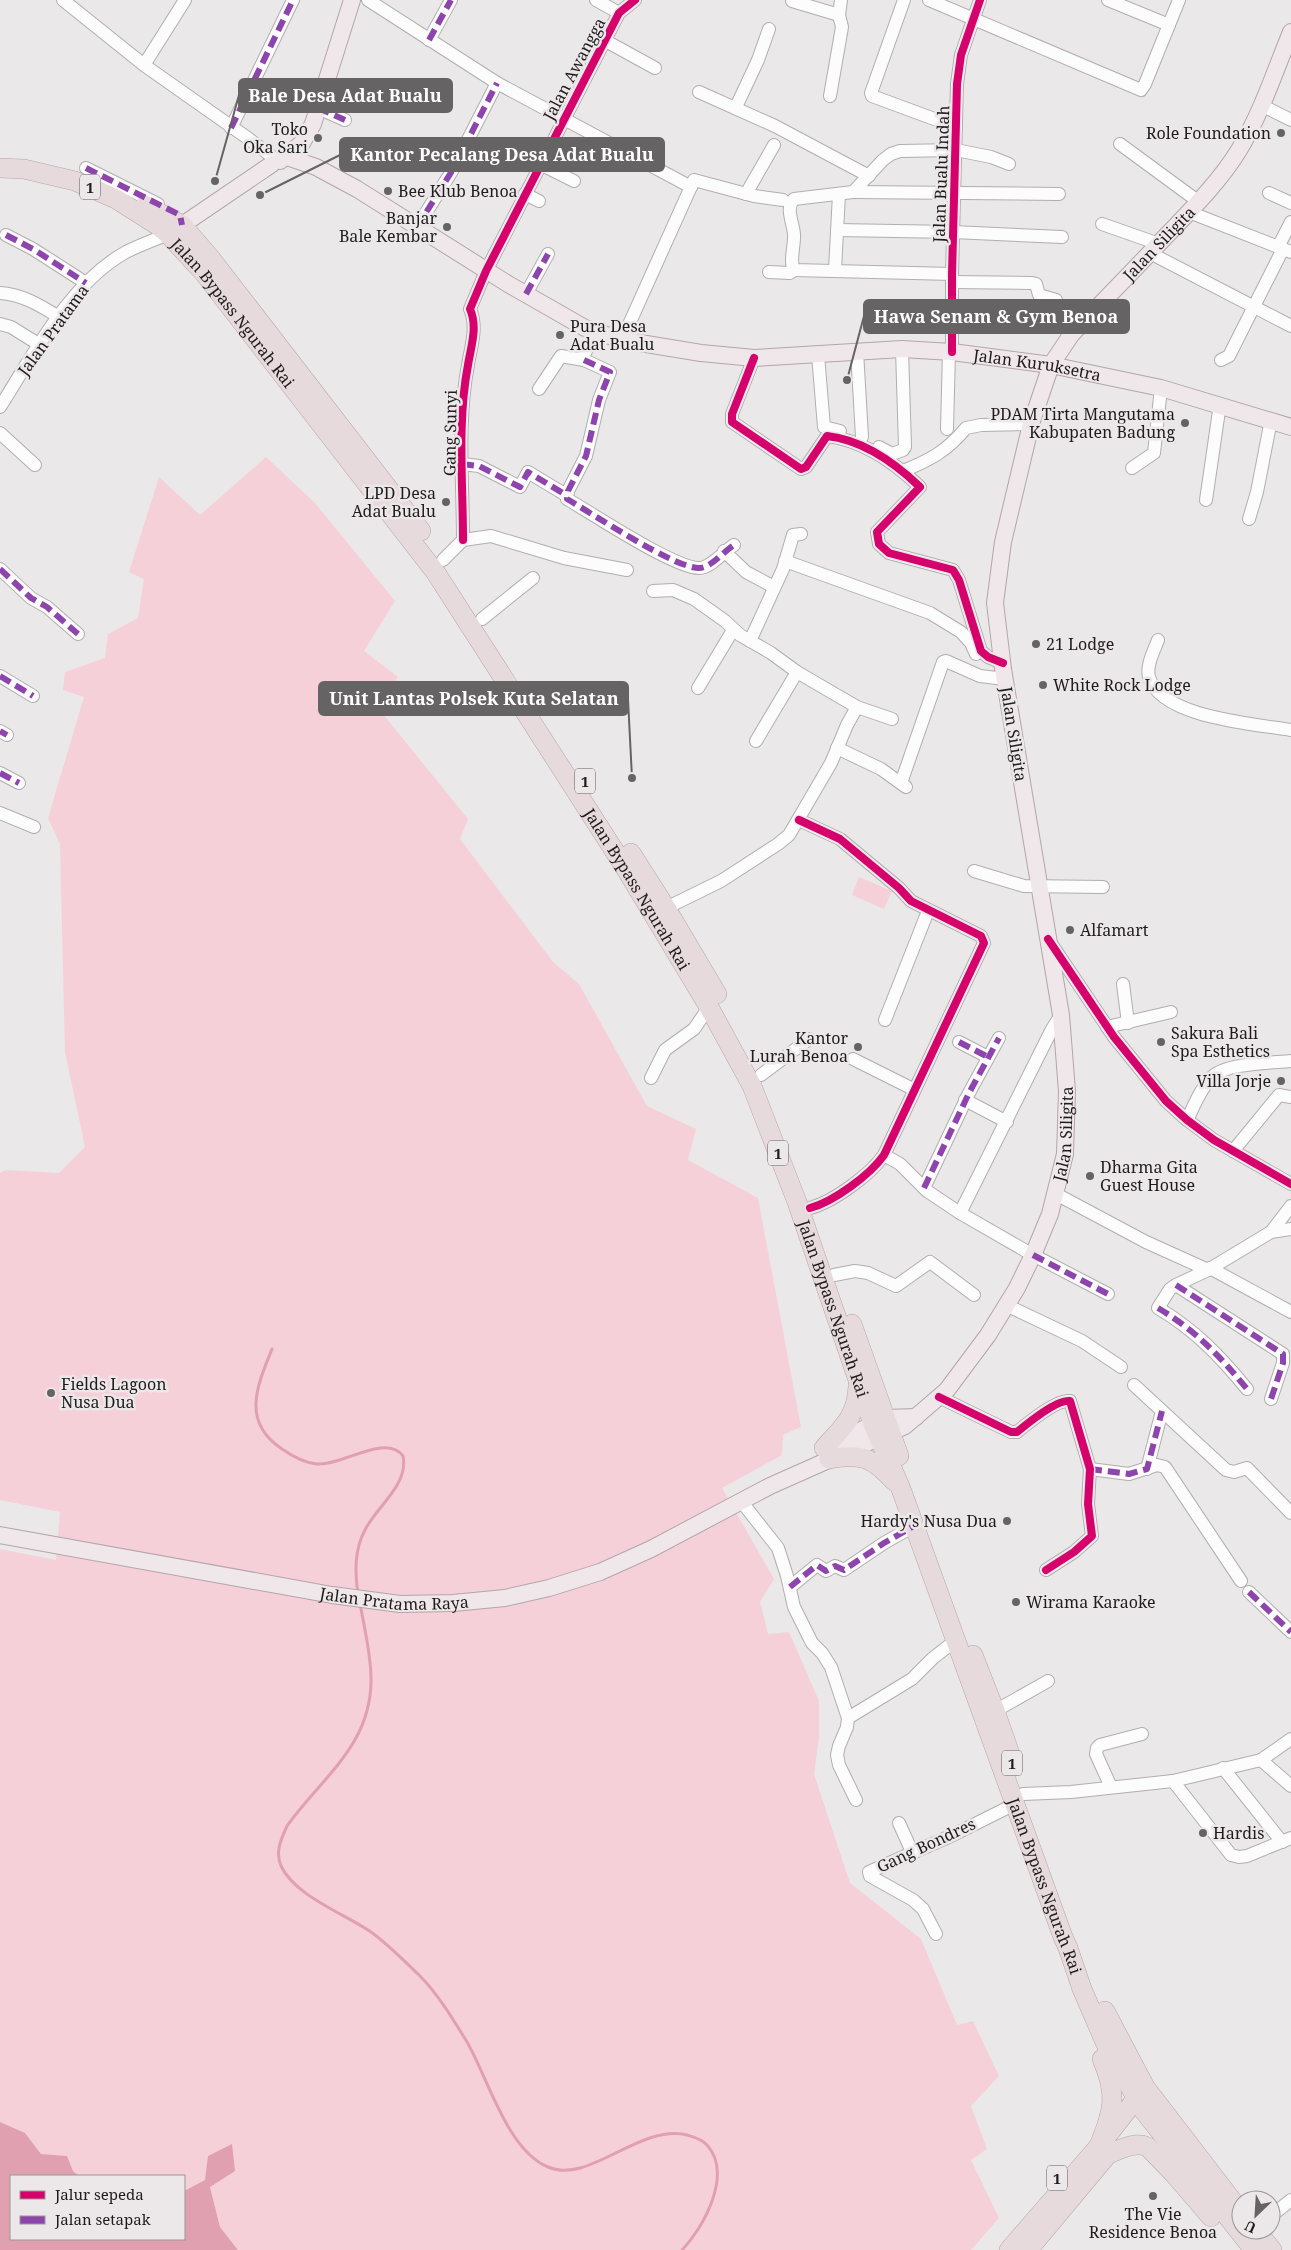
<svg xmlns="http://www.w3.org/2000/svg" width="1291" height="2250" font-family="'Noto Serif',serif">
<rect width="100%" height="100%" fill="#ebe8e9"/>
<g fill="#f5d0d8">
<polygon points="266,457 315,503 395,601 364,651 398,677 378,708 468,819 460,839 553,962 579,984 647,1106 696,1129 688,1160 758,1198 801,1427 783,1435 782,1455 722,1488 774,1579 760,1602 768,1634 789,1632 819,1701 819,1737 814,1774 850,1883 921,1939 957,2025 973,2021 999,2076 971,2106 987,2149 971,2160 999,2218 971,2250 238,2250 220,2227 210,2186 205,2180 184,2191 184,2176 79,2176 73,2171 67,2156 41,2154 25,2133 0,2122 0,1549 56,1560 60,1512 0,1500 0,1173 6,1170 59,1173 85,1147 65,1052 60,844 48,818 84,697 63,690 65,672 105,658 108,634 138,618 144,579 129,572 159,477 200,515"/>
<polygon points="859,877 892,891 884,909 852,895"/>
</g>
<polygon fill="#e0a0b0" points="0,2122 25,2133 41,2154 67,2156 73,2171 79,2176 11,2176 11,2239 184,2239 184,2191 205,2180 208,2156 232,2144 235,2171 210,2187 220,2227 238,2250 0,2250"/>
<g fill="none" stroke-linecap="round" stroke-linejoin="round">
<g stroke="#e0a0b0" stroke-width="3">
<path d="M 272,1349 C 257,1386 241,1422 282,1449 C 292,1456 304,1463 317,1464 C 342,1466 386,1433 403,1456 C 409,1485 376,1507 365,1530 C 354,1550 355,1573 358,1594"/>
<path d="M 360,1603 C 364,1627 371,1654 371,1678 C 372,1745 322,1777 287,1826 C 281,1839 275,1852 281,1866 C 295,1896 345,1914 371,1932 C 389,1945 403,1960 419,1975 C 438,1994 453,2019 467,2042 C 488,2078 507,2150 548,2167 C 589,2185 640,2123 687,2135 C 694,2137 702,2139 707,2145 C 733,2174 704,2227 682,2250"/>
</g>
<g stroke="#b1aeaf" stroke-width="14">
<g id="minor">
<polyline points="63,0 144,65 249,139 270,155 274,160"/>
<polyline points="368,0 497,83 691,187"/>
<polyline points="596,0 619,13"/>
<polyline points="904,0 871,93 872,96 956,127"/>
<polyline points="929,0 1141,90 1145,84 1179,0"/>
<polyline points="1108,0 1169,25"/>
<polyline points="792,1 839,15"/>
<polyline points="429,40 451,0"/>
<polyline points="604,40 655,68"/>
<polyline points="144,65 185,0"/>
<polyline points="699,92 775,126 869,176"/>
<polyline points="830,96 842,27 839,15 841,0"/>
<polyline points="1261,105 1291,120"/>
<polyline points="736,107 758,60 769,29"/>
<polyline points="318,108 345,120"/>
<polyline points="231,128 293,0"/>
<polyline points="1120,144 1199,202"/>
<polyline points="540,164 574,181"/>
<polyline points="86,168 158,204"/>
<polyline points="853,192 1059,194"/>
<polyline points="1269,193 1291,203"/>
<polyline points="525,194 539,201"/>
<polyline points="746,194 774,145"/>
<polyline points="1189,212 1291,252"/>
<polyline points="1102,224 1159,244"/>
<polyline points="417,227 452,171 497,83"/>
<polyline points="837,230 953,232 1062,237"/>
<polyline points="6,235 33,249 86,283"/>
<polyline points="1278,247 1291,222"/>
<polyline points="1150,253 1291,326"/>
<polyline points="835,270 839,194"/>
<polyline points="769,272 790,273 794,270"/>
<path d="M 952,274 L 794,270 C 789,261 795,244 794,234 C 793,222 785,208 794,199 L 853,192 L 883,160 L 891,154 L 900,151 L 956,150 L 991,157 L 1009,164"/>
<polyline points="952,282 1032,283 1036,284 1039,295 1056,300"/>
<path d="M 0,293 C 22,294 41,306 59,317"/>
<polyline points="526,294 548,254"/>
<polyline points="912,320 1002,318"/>
<polyline points="0,324 11,327 40,345"/>
<polyline points="622,340 694,180 754,196 783,200"/>
<polyline points="857,351 862,437"/>
<polyline points="952,352 952,274 957,84 961,55 980,0"/>
<polyline points="818,355 824,427 840,431"/>
<path d="M 754,358 L 732,414 L 732,422 L 801,469 L 806,467 L 827,436 C 863,440 894,462 920,487 L 877,532 L 879,544 L 889,553 L 953,570 L 959,580 L 981,651 L 988,657 L 1003,663"/>
<path d="M 584,360 L 610,372 L 599,400 L 586,456 L 568,491 L 567,499 C 593,514 674,568 699,568 C 711,568 724,551 734,545"/>
<polyline points="1221,360 1229,356 1283,249"/>
<polyline points="539,389 561,356 584,360 584,355 595,332"/>
<path d="M 0,407 C 33,355 70,283 126,252 C 140,245 154,240 168,234"/>
<polyline points="947,429 949,352"/>
<polyline points="0,433 35,465"/>
<polyline points="879,447 892,454 903,450 905,447 902,349"/>
<polyline points="462,464 479,466 520,487 528,472 566,495"/>
<polyline points="1132,468 1154,453 1161,388"/>
<path d="M 903,471 C 930,460 947,451 966,428 L 981,425 L 1031,424"/>
<polyline points="1206,500 1220,404"/>
<polyline points="1249,519 1257,492 1271,420"/>
<path d="M 463,540 C 463,482 457,422 468,365 C 471,346 478,327 470,309 L 486,271 L 619,13 L 635,0"/>
<polyline points="724,551 746,572 774,587"/>
<polyline points="443,560 463,540 491,536 564,558 627,570"/>
<polyline points="785,561 930,613 961,632 971,643 976,654"/>
<polyline points="0,569 31,598 47,607 78,634"/>
<polyline points="653,591 673,590 694,599 725,621 740,635 771,653 797,672 857,707 892,719"/>
<polyline points="482,619 533,578"/>
<path d="M 1158,640 C 1154,651 1146,665 1149,677 C 1161,718 1256,724 1291,730"/>
<polyline points="750,641 783,569 793,535 801,534"/>
<polyline points="0,676 33,696"/>
<polyline points="698,688 733,630"/>
<polyline points="0,731 7,735"/>
<polyline points="756,741 797,672"/>
<polyline points="837,748 881,769 906,787"/>
<polyline points="0,773 19,783"/>
<polyline points="901,783 943,662 946,661 980,676 1005,679"/>
<polyline points="0,813 34,827"/>
<path d="M 799,820 L 840,839 L 899,888 L 911,901 L 981,936 L 984,943 L 884,1155 C 870,1175 833,1202 810,1208"/>
<polyline points="974,871 1024,886 1103,887"/>
<polyline points="666,908 721,881 778,844 789,835 831,763 847,725 857,707"/>
<polyline points="1050,942 1114,1037 1166,1101 1187,1120 1214,1140 1291,1184"/>
<polyline points="1123,984 1128,1023"/>
<polyline points="885,1020 928,911"/>
<polyline points="1107,1027 1171,1012"/>
<polyline points="959,1042 988,1057"/>
<polyline points="853,1059 913,1089"/>
<polyline points="761,1075 809,1039"/>
<polyline points="651,1078 665,1050 694,1029 709,1007"/>
<polyline points="965,1100 1007,1122"/>
<path d="M 1187,1120 C 1194,1106 1200,1089 1212,1077 C 1225,1063 1272,1063 1291,1061"/>
<polyline points="1233,1151 1279,1095 1291,1097"/>
<polyline points="884,1155 900,1164 927,1191 960,1213 1033,1255 1108,1294"/>
<polyline points="924,1188 969,1093 999,1038"/>
<polyline points="1056,1194 1146,1242 1208,1270"/>
<polyline points="960,1213 1052,1029 1061,1015"/>
<polyline points="1271,1232 1291,1206"/>
<polyline points="1210,1268 1291,1312"/>
<polyline points="834,1275 855,1271 868,1273 896,1286 930,1262 974,1295"/>
<polyline points="1176,1285 1283,1354 1283,1363 1271,1399"/>
<polyline points="1006,1305 1082,1341 1121,1367"/>
<polyline points="1134,1385 1226,1470 1234,1472 1247,1468 1291,1513"/>
<path d="M 1247,1389 C 1220,1356 1195,1330 1158,1308 L 1170,1289 L 1176,1285 L 1208,1270 L 1271,1232 L 1291,1229"/>
<path d="M 939,1397 L 1011,1432 L 1017,1432 C 1028,1423 1057,1399 1070,1401 L 1090,1469 L 1088,1504 L 1092,1536 L 1074,1552 L 1046,1570"/>
<polyline points="1090,1469 1129,1474 1157,1465 1165,1467 1241,1581"/>
<polyline points="1147,1469 1162,1411"/>
<polyline points="741,1501 778,1548 787,1576 794,1607 812,1643 822,1653 831,1667 848,1718 847,1727 839,1746 837,1755 839,1765 856,1800"/>
<polyline points="790,1587 817,1565 826,1571 835,1566 844,1570 884,1543 914,1526"/>
<polyline points="1249,1592 1291,1632"/>
<polyline points="995,1711 1048,1681"/>
<polyline points="848,1718 912,1679 933,1658 955,1641"/>
<polyline points="1261,1760 1291,1786"/>
<polyline points="1223,1768 1282,1842"/>
<polyline points="1173,1781 1231,1855 1239,1857 1247,1856 1291,1838"/>
<polyline points="1111,1787 1096,1754 1097,1748 1100,1745 1142,1734"/>
<polyline points="1023,1794 1071,1792 1173,1781 1261,1760 1291,1739"/>
<polyline points="899,1823 913,1854"/>
<polyline points="936,1934 923,1909 913,1900 870,1876 869,1872 953,1835 1015,1804"/>
<polyline points="1271,2216 1291,2200"/>
</g>
</g>
<g stroke="#b4a5a9" stroke-width="18">
<g id="major">
<path id="s1" d="M 287,157 L 316,167 L 357,189 L 508,284 L 585,328 L 622,340 L 701,353 L 754,358 L 902,349 L 952,352 L 1051,365 L 1161,388 L 1291,427"/>
<polyline points="280,161 302,143 313,124 352,0"/>
<polyline points="172,232 272,164"/>
<polyline points="827,1447 886,1418 916,1417"/>
<path id="s2" d="M 0,1535 L 332,1595 L 400,1604 L 453,1603 L 505,1598 L 549,1588 L 600,1572 L 651,1549 L 770,1486 L 905,1426 L 947,1390 L 988,1335 L 1017,1288 L 1033,1255 L 1050,1214 L 1065,1154 L 1067,1091 L 1061,1015 L 1003,669 L 995,603 L 1003,542 L 1031,424 L 1051,365 L 1071,335 C 1103,301 1136,268 1168,234 C 1193,208 1220,181 1239,150 C 1261,114 1275,71 1291,32"/>
</g>
</g>
<g stroke="#b4a5a9" stroke-width="20">
<g id="highway">
<path id="s3" d="M 0,168 L 24,169 L 75,181 L 116,199 L 157,225 L 168,234 L 204,273 L 436,573 L 626,869 L 709,1007 L 752,1086 L 797,1202 L 873,1424 L 901,1489 L 1063,1937 L 1068,1948 L 1082,1989 L 1108,2049 L 1144,2111 L 1254,2250"/>
<polyline points="145,205 182,225 212,260 421,531"/>
<polyline points="631,853 666,908 717,994"/>
<polyline points="852,1324 899,1456"/>
<path d="M 824,1448 C 843,1427 857,1416 858,1386"/>
<path d="M 829,1459 C 861,1453 872,1457 894,1481"/>
<polyline points="973,1655 995,1711 1010,1754"/>
<polyline points="1105,2011 1145,2087 1241,2212"/>
<path d="M 1099,2146 C 1113,2110 1118,2096 1102,2059"/>
<path d="M 1109,2154 C 1121,2149 1135,2141 1148,2147 L 1174,2174 L 1211,2217"/>
<polyline points="1256,2230 1272,2250"/>
<polyline points="1009,2250 1099,2146 1143,2090"/>
<polyline points="1028,2250 1109,2153"/>
</g>
</g>
<use href="#minor" stroke="#fcfcfc" stroke-width="12"/>
<use href="#major" stroke="#efe7e9" stroke-width="16"/>
<use href="#highway" stroke="#e7dadd" stroke-width="19"/>
<g stroke="#8e44ad" stroke-width="6" stroke-dasharray="12 6" stroke-linecap="butt">
<polyline points="429,40 451,0"/>
<polyline points="318,108 345,120"/>
<polyline points="231,128 293,0"/>
<polyline points="86,168 180,215 182,225"/>
<polyline points="417,227 452,171 497,83"/>
<polyline points="6,235 33,249 86,283"/>
<polyline points="526,294 548,254"/>
<path d="M 584,360 L 610,372 L 599,400 L 586,456 L 568,491 L 567,499 C 593,514 674,568 699,568 C 711,568 724,551 734,545"/>
<polyline points="462,464 479,466 520,487 528,472 566,495"/>
<polyline points="0,569 31,598 47,607 78,634"/>
<polyline points="0,676 33,696"/>
<polyline points="0,731 7,735"/>
<polyline points="0,773 19,783"/>
<polyline points="959,1042 988,1057"/>
<polyline points="924,1188 969,1093 999,1038"/>
<polyline points="1033,1255 1108,1294"/>
<polyline points="1176,1285 1283,1354 1283,1363 1271,1399"/>
<path d="M 1158,1308 C 1195,1330 1220,1356 1247,1389"/>
<polyline points="1090,1469 1129,1474 1147,1469 1162,1411"/>
<polyline points="790,1587 817,1565 826,1571 835,1566 844,1570 884,1543 914,1526"/>
<polyline points="1249,1592 1291,1632"/>
</g>
<g stroke="#ece7e8" stroke-width="11">
<g id="cycleway">
<polyline points="952,352 952,274 957,84 961,55 980,0"/>
<path d="M 754,358 L 732,414 L 732,422 L 801,469 L 806,467 L 827,436 C 863,440 894,462 920,487 L 877,532 L 879,544 L 889,553 L 953,570 L 959,580 L 981,651 L 988,657 L 1003,663"/>
<path d="M 463,540 C 463,482 457,422 468,365 C 471,346 478,327 470,309 L 486,271 L 619,13 L 635,0"/>
<path d="M 799,820 L 840,839 L 899,888 L 911,901 L 981,936 L 984,943 L 884,1155 C 870,1175 833,1202 810,1208"/>
<polyline points="1048,939 1114,1037 1166,1101 1187,1120 1214,1140 1291,1184"/>
<path d="M 939,1397 L 1011,1432 L 1017,1432 C 1028,1423 1057,1399 1070,1401 L 1090,1469 L 1088,1504 L 1092,1536 L 1074,1552 L 1046,1570"/>
</g>
</g>
<use href="#cycleway" stroke="#d6006c" stroke-width="8"/>
</g>
<g fill="#666364" stroke="#ece7e8" stroke-width="2">
<circle cx="1281" cy="133" r="5"/>
<circle cx="318" cy="138" r="5"/>
<circle cx="388" cy="191" r="5"/>
<circle cx="447" cy="227" r="5"/>
<circle cx="560" cy="335" r="5"/>
<circle cx="1185" cy="423" r="5"/>
<circle cx="446" cy="502" r="5"/>
<circle cx="1036" cy="644" r="5"/>
<circle cx="1043" cy="685" r="5"/>
<circle cx="1070" cy="930" r="5"/>
<circle cx="1161" cy="1042" r="5"/>
<circle cx="858" cy="1047" r="5"/>
<circle cx="1281" cy="1081" r="5"/>
<circle cx="1090" cy="1176" r="5"/>
<circle cx="51" cy="1393" r="5"/>
<circle cx="1007" cy="1521" r="5"/>
<circle cx="1016" cy="1602" r="5"/>
<circle cx="1203" cy="1833" r="5"/>
<circle cx="1153" cy="2196" r="5"/>
</g>
<g text-anchor="middle" dominant-baseline="central" stroke-width="5" stroke-linejoin="round" paint-order="stroke">
<g fill="#ece7e8" stroke="#5c595a" stroke-width="1">
<rect x="80" y="174.5" width="20" height="25" rx="4"/>
<rect x="575" y="768.5" width="20" height="25" rx="4"/>
<rect x="768" y="1140.5" width="20" height="25" rx="4"/>
<rect x="1002" y="1750.5" width="20" height="25" rx="4"/>
<rect x="1047" y="2165.5" width="20" height="25" rx="4"/>
</g>
<g font-size="15" font-weight="bold" fill="#1e1c1d">
<text x="90" y="187">1</text>
<text x="585" y="781">1</text>
<text x="778" y="1153">1</text>
<text x="1012" y="1763">1</text>
<text x="1057" y="2178">1</text>
</g>
<g font-size="16" fill="#1e1c1d" stroke="#ece7e8">
<text transform="translate(574 69) rotate(-62)">Jalan Awangga</text>
<text transform="translate(941 174) rotate(-88)">Jalan Bualu Indah</text>
<text stroke="none"><textPath href="#s2" startOffset="2235">Jalan Siligita</textPath></text>
<text stroke="none"><textPath href="#s3" startOffset="286">Jalan Bypass Ngurah Rai</textPath></text>
<text transform="translate(53 330) rotate(-54)">Jalan Pratama</text>
<text stroke="none"><textPath href="#s1" startOffset="801">Jalan Kuruksetra</textPath></text>
<text transform="translate(450 433) rotate(-89)">Gang Sunyi</text>
<text transform="translate(1014 734) rotate(81)">Jalan Siligita</text>
<text stroke="none"><textPath href="#s3" startOffset="991">Jalan Bypass Ngurah Rai</textPath></text>
<text stroke="none"><textPath href="#s2" startOffset="1290">Jalan Siligita</textPath></text>
<text stroke="none"><textPath href="#s3" startOffset="1456">Jalan Bypass Ngurah Rai</textPath></text>
<text stroke="none"><textPath href="#s2" startOffset="400">Jalan Pratama Raya</textPath></text>
<text transform="translate(926 1845) rotate(-25)">Gang Bondres</text>
<text stroke="none"><textPath href="#s3" startOffset="2071">Jalan Bypass Ngurah Rai</textPath></text>
</g>
<g font-size="16" fill="#1e1c1d" stroke="#ece7e8" text-anchor="start">
<text x="308" y="129" text-anchor="end">Toko<tspan x="308" dy="18">Oka Sari</tspan></text>
<text x="1271" y="133" text-anchor="end">Role Foundation</text>
<text x="398" y="191">Bee Klub Benoa</text>
<text x="437" y="218" text-anchor="end">Banjar<tspan x="437" dy="18">Bale Kembar</tspan></text>
<text x="570" y="326">Pura Desa<tspan x="570" dy="18">Adat Bualu</tspan></text>
<text x="1175" y="414" text-anchor="end">PDAM Tirta Mangutama<tspan x="1175" dy="18">Kabupaten Badung</tspan></text>
<text x="436" y="493" text-anchor="end">LPD Desa<tspan x="436" dy="18">Adat Bualu</tspan></text>
<text x="1046" y="644">21 Lodge</text>
<text x="1053" y="685">White Rock Lodge</text>
<text x="1080" y="930">Alfamart</text>
<text x="1171" y="1033">Sakura Bali<tspan x="1171" dy="18">Spa Esthetics</tspan></text>
<text x="848" y="1038" text-anchor="end">Kantor<tspan x="848" dy="18">Lurah Benoa</tspan></text>
<text x="1271" y="1081" text-anchor="end">Villa Jorje</text>
<text x="1100" y="1167">Dharma Gita<tspan x="1100" dy="18">Guest House</tspan></text>
<text x="61" y="1384">Fields Lagoon<tspan x="61" dy="18">Nusa Dua</tspan></text>
<text x="997" y="1521" text-anchor="end">Hardy's Nusa Dua</text>
<text x="1026" y="1602">Wirama Karaoke</text>
<text x="1213" y="1833">Hardis</text>
<text x="1153" y="2214" text-anchor="middle">The Vie<tspan x="1153" dy="18">Residence Benoa</tspan></text>
</g>
</g>
<path fill="none" stroke="#666364" stroke-width="2" d="M215 181L239 95M260 195L340 155M847 380L864 316M632 778L628 699"/>
<g fill="#666364" stroke="#ece7e8" stroke-width="2">
<circle cx="215" cy="181" r="5"/>
<circle cx="260" cy="195" r="5"/>
<circle cx="847" cy="380" r="5"/>
<circle cx="632" cy="778" r="5"/>
</g>
<g fill="#666364" stroke="#666364" stroke-width="2">
<rect x="239" y="79" width="213" height="33" rx="5"/>
<rect x="340" y="138" width="324" height="33" rx="5"/>
<rect x="864" y="300" width="265" height="33" rx="5"/>
<rect x="319" y="682" width="309" height="33" rx="5"/>
</g>
<g font-size="18" text-anchor="middle" font-weight="bold" fill="#fff">
<text x="345" y="102">Bale Desa Adat Bualu</text>
<text x="502" y="161">Kantor Pecalang Desa Adat Bualu</text>
<text x="996" y="323">Hawa Senam &amp; Gym Benoa</text>
<text x="474" y="705">Unit Lantas Polsek Kuta Selatan</text>
</g>
<rect x="10" y="2175" width="175" height="65" fill="#ece7e8" stroke="#9a9697"/>
<rect x="20" y="2191" width="25" height="8" fill="#d6006c" stroke="#9a9697"/>
<text x="55" y="2200" font-size="15" fill="#1e1c1d">Jalur sepeda</text>
<rect x="20" y="2216" width="25" height="8" fill="#8e44ad" stroke="#9a9697"/>
<text x="55" y="2225" font-size="15" fill="#1e1c1d">Jalan setapak</text>
<g transform="translate(1256 2215) rotate(205)"><circle r="24" fill="#ece7e8" stroke="#9a9697"/>
<path d="M0-4L9 19L0 12L-9 19Z" fill="#666364"/>
<text y="-8" font-size="14" font-weight="bold" text-anchor="middle" fill="#1e1c1d">U</text>
</g>
</svg>
